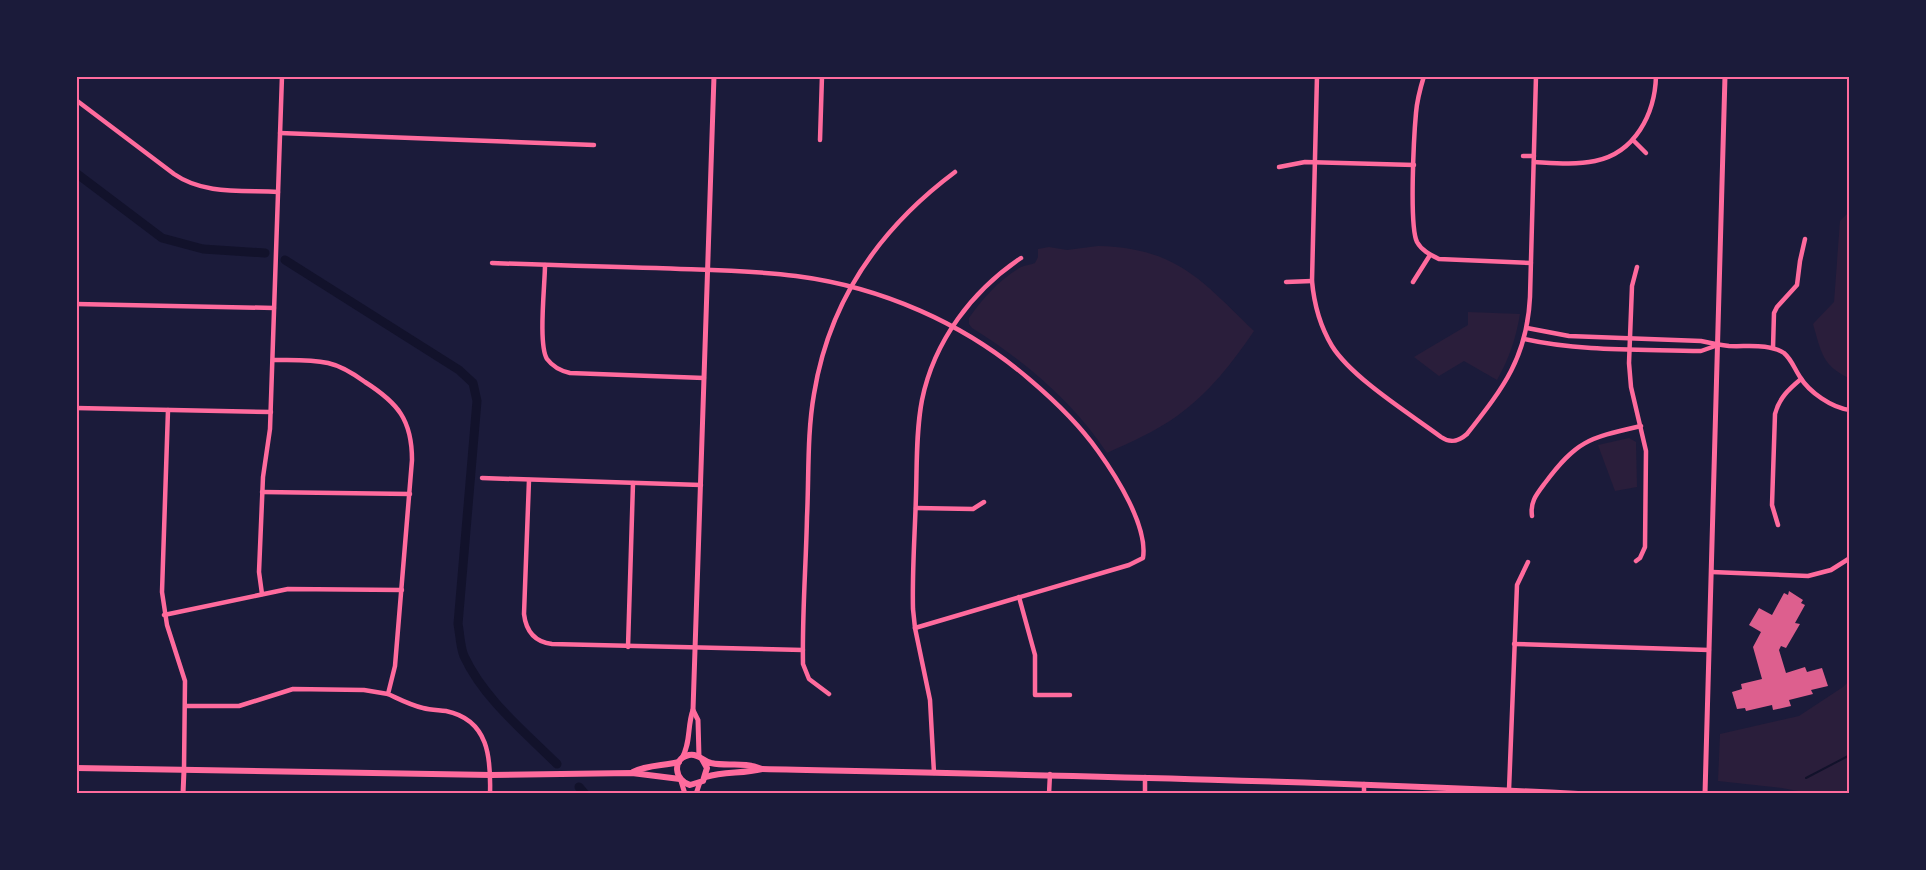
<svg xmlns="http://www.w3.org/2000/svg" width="1926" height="870" font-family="'Zilla Slab',serif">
<rect width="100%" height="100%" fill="#1b1b3a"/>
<g fill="#2a1e3b">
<path d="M 1849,212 L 1849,378 C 1822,366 1821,351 1813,324 L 1834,302 L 1840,221 Z"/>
<path d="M 1098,246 C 1177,248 1201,280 1254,331 C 1232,363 1209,393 1177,416 C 1156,431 1131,442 1107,453 C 1073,402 1025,361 972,328 L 969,324 L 969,318 C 982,299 1001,278 1021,267 C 1026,265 1030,265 1035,263 L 1038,257 L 1038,249 L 1049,247 L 1067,250 Z"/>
<path d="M 1468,312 L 1520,314 C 1516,338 1509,359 1497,380 L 1464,361 L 1439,376 L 1414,357 L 1468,325 Z"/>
<polygon points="1629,438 1636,442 1637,487 1615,491 1598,445"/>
<polygon points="1849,681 1849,793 1808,793 1782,788 1718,781 1720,734 1799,716 1843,687"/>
</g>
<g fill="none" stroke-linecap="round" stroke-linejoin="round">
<polyline stroke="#12122b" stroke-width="2" points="1806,778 1850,755"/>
<g stroke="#12122b" stroke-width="9">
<polyline points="76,173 162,238 203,249 265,253"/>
<path d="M 285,260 L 459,370 L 473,383 L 477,401 L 458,624 C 460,634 460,646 464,656 C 484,699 524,731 557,764"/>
<polyline points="579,787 585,794"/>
</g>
</g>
<polygon fill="#dd5f8e" points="1789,591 1803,600 1801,603 1805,605 1795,623 1800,624 1786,648 1781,646 1779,650 1786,673 1805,667 1807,672 1822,668 1828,686 1811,690 1813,694 1789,700 1791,706 1773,710 1772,705 1746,711 1745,708 1737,709 1732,692 1742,689 1741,684 1762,679 1753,647 1761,632 1749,625 1759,608 1772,615 1784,593 1788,595"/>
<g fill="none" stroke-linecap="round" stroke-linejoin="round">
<g stroke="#ff6b9d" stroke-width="4.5">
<path d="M 1317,76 L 1312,281 C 1314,304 1320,326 1332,346 C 1352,378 1410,414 1441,437 C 1451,444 1459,441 1467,434 C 1503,388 1527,358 1530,297 L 1536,76"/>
<path d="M 1424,76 C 1420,89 1417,100 1416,113 C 1414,135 1409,226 1417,242 C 1422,251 1431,255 1439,259 L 1531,263"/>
<path d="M 76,100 L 174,174 C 204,195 243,190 278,192"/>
<polyline points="280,133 594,145"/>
<polyline points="820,140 822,76"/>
<polyline points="1633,140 1646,153"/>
<polyline points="1523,156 1534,156"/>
<path d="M 1534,162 C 1554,163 1575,165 1595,161 C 1635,153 1655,114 1656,76"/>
<polyline points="1279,167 1305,162 1414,165"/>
<path d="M 492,263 C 547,265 601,267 656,268 C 702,270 750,270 796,276 C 881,287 964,323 1029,379 C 1055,401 1079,424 1098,451 C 1116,476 1148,526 1143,558 L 1129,565 L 915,628"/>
<path d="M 545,265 C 545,284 538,345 547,359 C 553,367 561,371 570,373 L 704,378"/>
<polyline points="1286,282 1312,281"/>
<polyline points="1413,282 1430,255"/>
<polyline points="76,304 274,308"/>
<path d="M 1527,328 L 1569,336 L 1701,341 C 1710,343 1719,345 1729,346 C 1746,347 1769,343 1784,353 C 1792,360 1794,368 1800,377 C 1809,392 1832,408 1850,410"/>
<path d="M 1524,339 C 1582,352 1642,349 1701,351 L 1718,345"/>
<polyline points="1773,348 1774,313 1777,307 1797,285 1800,261 1805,239"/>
<path d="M 273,360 C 291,360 310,359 328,363 C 342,366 354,374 365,382 C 398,403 412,420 412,460 L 395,666 L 388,694 C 399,699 410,705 423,708 C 430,710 438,710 446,711 C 489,720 491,758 490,794"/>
<polyline points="76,408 271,412"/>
<polyline points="168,410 162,592 167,625 185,681 184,770"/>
<polyline points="482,478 701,485"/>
<path d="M 529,480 L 524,614 C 526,631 535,642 552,644 L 803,650"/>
<polyline points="262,492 410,494"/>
<polyline points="916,508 973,509 984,502"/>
<path d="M 1532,516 C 1530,502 1536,495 1545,483 C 1577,440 1589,438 1641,426"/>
<path d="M 1778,525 L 1772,505 L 1775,414 C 1779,398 1789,389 1801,379"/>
<polyline points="1636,561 1640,558 1645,547 1646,451 1631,387 1629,363 1632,286 1637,267"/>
<polyline points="1712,572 1808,576 1831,570 1850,558"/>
<polyline points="262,594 259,572 263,477 270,429 282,76"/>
<polyline points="1019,597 1035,655 1035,695 1070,695"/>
<polyline points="164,615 288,589 402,590"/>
<polyline points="1514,644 1709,650"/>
<polyline points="628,647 633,483"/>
<path d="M 829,694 L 809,679 L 803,664 C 802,615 806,566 807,517 C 809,476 807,434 814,394 C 829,301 880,228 955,172"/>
<polyline points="186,706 239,706 293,689 364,690 388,694"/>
<path d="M 934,773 L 930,700 L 915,628 L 913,609 C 912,571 915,533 916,495 C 917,464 916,431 922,400 C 934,341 972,291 1021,258"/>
<polyline points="1509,790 1517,585 1528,562"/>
<polyline points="1049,794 1050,774"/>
<polyline points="1145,794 1145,777"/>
<polyline points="1364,794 1364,784"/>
</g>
<g stroke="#ff6b9d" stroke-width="5">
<polyline points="693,710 698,720 699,757"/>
<path d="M 682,758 C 691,743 687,726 693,710 L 714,76"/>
<polyline points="681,781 685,794"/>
<polyline points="183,794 184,770"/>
<polyline points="696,794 700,782"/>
<polyline points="1705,794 1725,76"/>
</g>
<g stroke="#ff6b9d" stroke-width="6">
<path d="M 702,759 L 707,768 L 703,781 L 690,785 C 675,781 671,759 689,755 C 698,753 703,761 711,763 C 729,767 742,761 762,769"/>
<polyline points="76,768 491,775 632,773 680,779"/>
<path d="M 633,772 C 647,765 663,766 679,762"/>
<path d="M 706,777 C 724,771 742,774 762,769 C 1034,775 1306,780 1578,794"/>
</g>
</g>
<rect width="1926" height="870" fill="none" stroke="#1b1b3a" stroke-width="156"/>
<rect x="78" y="78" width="1770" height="714" fill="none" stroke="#ff6b9d" stroke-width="2"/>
</svg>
